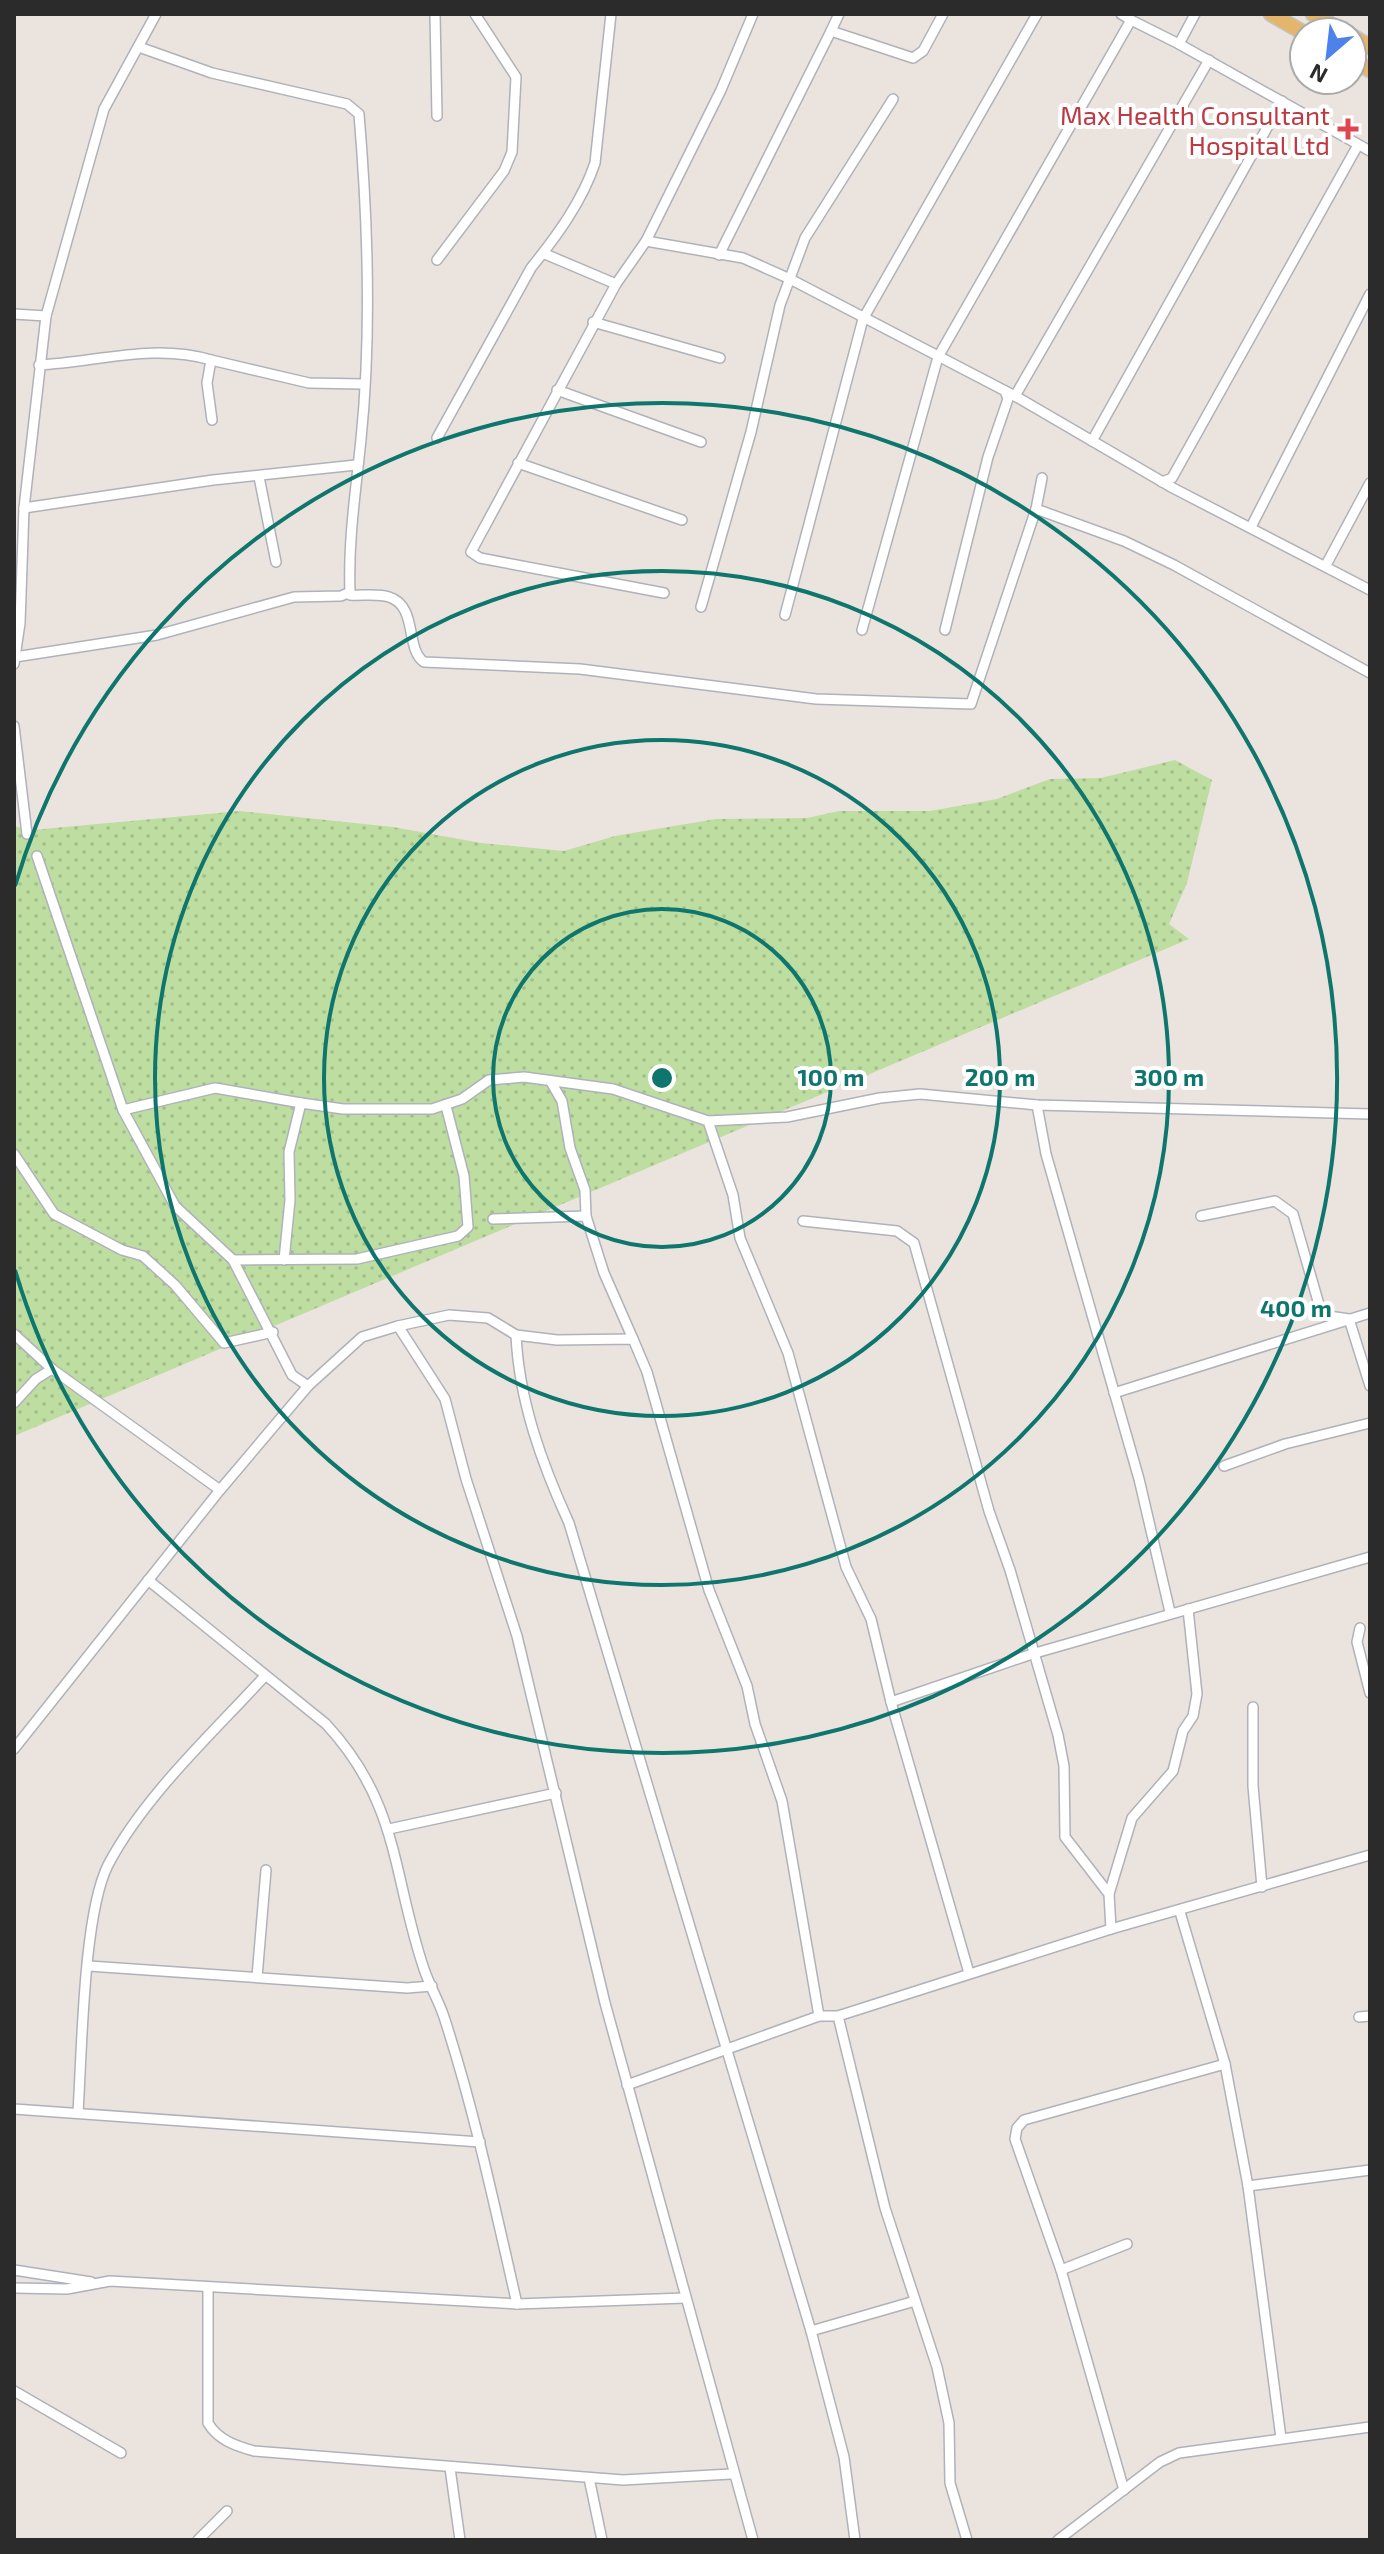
<svg xmlns="http://www.w3.org/2000/svg" width="1384" height="2554" font-family="'Exo 2',sans-serif">
<defs>
<pattern id="grass-dots" width="8" height="8" patternUnits="userSpaceOnUse" patternTransform="scale(2)"><rect width="8" height="8" fill="#bedda0"/><path d="M2 2h.1M6 6h.1" fill="none" stroke="#a3be8a" stroke-width="1.8" stroke-linecap="round"/></pattern>
</defs>
<rect width="100%" height="100%" fill="#ebe4de"/>
<polygon fill="url(#grass-dots)" points="1175,760 1212,780 1187,883 1169,924 1189,939 14,1436 14,826 32,830 240,811 393,827 481,843 564,851 615,836 716,819 807,818 839,811 930,811 997,799 1050,779 1101,778"/>
<g fill="none" stroke-linecap="round" stroke-linejoin="round">
<g stroke="#afb2ba" stroke-width="12">
<g id="street">
<polyline points="435,14 437,116"/>
<polyline points="753,14 721,90 646,241 743,258 790,279 1015,396 1173,488 1370,590"/>
<polyline points="1121,14 1131,20"/>
<polyline points="1195,14 1179,44 1370,151"/>
<polyline points="831,31 839,14"/>
<polyline points="545,254 616,284 646,241"/>
<polyline points="719,255 831,31 913,58 923,51 943,14"/>
<polyline points="437,260 504,171 512,152 516,77 475,14"/>
<polyline points="616,284 471,552 480,558 664,593"/>
<polyline points="14,314 46,316"/>
<polyline points="593,322 720,358"/>
<polyline points="211,360 309,383 363,384"/>
<path d="M 39,365 C 97,362 154,343 211,360 L 207,383 L 212,420"/>
<polyline points="557,390 701,442"/>
<polyline points="1015,396 1209,60"/>
<path d="M 437,438 L 531,268 C 556,237 582,202 595,163 L 611,14"/>
<polyline points="1092,441 1282,101"/>
<polyline points="518,463 682,520"/>
<polyline points="259,477 276,562"/>
<polyline points="1162,482 1172,478 1358,145"/>
<polyline points="24,508 213,480 356,465"/>
<polyline points="1036,509 1124,541 1174,565 1370,673"/>
<polyline points="1251,527 1370,294"/>
<polyline points="1326,565 1370,483"/>
<path d="M 350,595 C 361,596 378,593 389,597 C 418,606 405,649 424,662 L 580,669 L 816,699 L 971,704 L 1036,509 L 1042,478"/>
<polyline points="701,607 751,432 780,305 805,238 893,99"/>
<polyline points="785,615 863,319 1037,14"/>
<polyline points="862,630 938,357 1131,20 1179,44"/>
<polyline points="945,630 988,457 1008,399 1005,391"/>
<path d="M 15,657 L 157,635 L 294,597 L 341,596 L 350,592 C 348,540 356,490 361,439 C 372,332 368,222 359,114 L 347,104 L 212,73 L 139,47"/>
<polyline points="14,664 20,623 24,508 46,316 104,109 156,14"/>
<polyline points="14,726 27,834"/>
<polyline points="37,856 123,1110 175,1206 233,1260 292,1375 308,1386 362,1337 398,1326 445,1399 466,1479 517,1636 605,2003 753,2540"/>
<polyline points="551,1082 562,1101 570,1148 585,1190 586,1216 604,1273 633,1339"/>
<polyline points="1037,1105 1046,1154 1139,1479 1170,1612"/>
<polyline points="123,1110 215,1088 301,1103"/>
<polyline points="708,1121 787,1117 880,1098 920,1094 1037,1105 1370,1114"/>
<polyline points="14,1154 54,1214 122,1250 143,1256 175,1285 224,1343 273,1332"/>
<polyline points="1201,1216 1275,1201 1293,1214 1322,1315 1349,1319 1370,1386"/>
<polyline points="493,1219 586,1216"/>
<polyline points="803,1221 897,1231 914,1243 989,1511 1010,1570 1058,1735 1064,1766 1065,1837 1109,1894 1111,1929"/>
<polyline points="233,1260 357,1259 458,1236 468,1227 464,1176 446,1106"/>
<polyline points="284,1260 290,1200 289,1152 301,1103 343,1109 432,1109 462,1099 489,1080 524,1077 613,1089 708,1121 733,1195 740,1238 788,1353 846,1567 871,1619 891,1702 969,1973"/>
<polyline points="398,1326 449,1315 488,1318 516,1335 557,1340 633,1339 647,1372 709,1590 747,1686 755,1724 782,1801 819,2016"/>
<polyline points="14,1334 52,1369 220,1490"/>
<path d="M 516,1335 C 519,1401 542,1464 569,1523 L 811,2331 L 844,2457 L 855,2540"/>
<polyline points="1114,1393 1370,1313"/>
<polyline points="14,1403 36,1379 52,1369"/>
<polyline points="1224,1466 1285,1444 1370,1423"/>
<path d="M 148,1580 L 326,1724 C 400,1804 392,1875 424,1969 C 430,1987 440,2003 445,2020 C 475,2113 495,2208 517,2304"/>
<polyline points="1360,1628 1357,1642 1370,1693"/>
<polyline points="891,1702 1032,1654 1370,1557"/>
<polyline points="1253,1707 1253,1786 1262,1887"/>
<polyline points="14,1749 220,1490 308,1386"/>
<polyline points="389,1829 556,1793"/>
<polyline points="1109,1894 1132,1818 1173,1771 1183,1731 1193,1716 1197,1694 1188,1609"/>
<polyline points="1180,1912 1225,2064 1248,2186 1281,2438"/>
<polyline points="89,1966 407,1988 432,1986"/>
<polyline points="257,1977 266,1870"/>
<polyline points="838,2016 885,2208 937,2367 949,2423 950,2483 967,2540"/>
<polyline points="1359,2017 1370,2016"/>
<polyline points="627,2085 819,2016 838,2016 1111,1929 1370,1855"/>
<polyline points="14,2109 480,2142"/>
<path d="M 78,2112 C 82,2052 83,1915 108,1865 C 144,1796 212,1734 264,1677"/>
<polyline points="1248,2186 1370,2170"/>
<polyline points="14,2270 91,2282"/>
<polyline points="1061,2270 1127,2244"/>
<polyline points="14,2288 67,2289 110,2281 517,2304 685,2298"/>
<path d="M 208,2288 L 208,2423 C 218,2440 236,2446 254,2451 L 623,2480 L 731,2474"/>
<polyline points="811,2331 915,2301"/>
<polyline points="14,2391 121,2453"/>
<polyline points="450,2468 460,2540"/>
<polyline points="589,2478 602,2540"/>
<polyline points="1124,2490 1061,2270 1015,2139 1017,2128 1024,2120 1225,2064"/>
<polyline points="198,2540 227,2511"/>
<polyline points="1058,2540 1160,2462 1179,2453 1370,2427"/>
</g>
</g>
<g stroke="#c4c4c4" stroke-width="17">
<g id="primary">
<polyline points="1271,14 1304,33"/>
<polyline points="1313,14 1344,32"/>
<polyline points="1352,36 1370,47"/>
<polyline points="1352,60 1370,70"/>
</g>
</g>
<use href="#street" stroke="#fff" stroke-width="9"/>
<use href="#primary" stroke="#e4b66b" stroke-width="14"/>
</g>
<g fill="none" stroke="#0f766e" stroke-width="4">
<circle cx="662" cy="1078" r="169"/>
<circle cx="662" cy="1078" r="338"/>
<circle cx="662" cy="1078" r="507"/>
<path d="M15 886A675 675 0 1 1 15 1270"/>
</g>
<path fill="#e0444e" stroke="#fff" stroke-width="3" d="M1344 117h8v8h8v8h-8v8h-8v-8h-8v-8h8z"/>
<g text-anchor="middle" dominant-baseline="central" stroke-width="8" stroke-linejoin="round" paint-order="stroke">
<g font-size="26" fill="#be3a42" stroke="#fff" text-anchor="end">
<text x="1330" y="114">Max Health Consultant<tspan x="1330" dy="30">Hospital Ltd</tspan></text>
</g>
</g>
<circle cx="662" cy="1078" r="12" fill="#0f766e" stroke="#fff" stroke-width="4"/>
<g font-size="24" text-anchor="middle" font-weight="bold" fill="#0f766e" stroke="#fff" stroke-width="8" stroke-linejoin="round" paint-order="stroke">
<text x="831" y="1086">100 m</text>
<text x="1000" y="1086">200 m</text>
<text x="1169" y="1086">300 m</text>
<text x="1296" y="1317">400 m</text>
</g>
<rect width="1384" height="2554" fill="none" stroke="#2b2b2b" stroke-width="32"/>
<g transform="translate(1328 56) rotate(208)"><circle r="38" fill="#ffffff" stroke="#aaaaaa" stroke-width="2"/>
<path d="M0-6L14 30L0 20L-14 30Z" fill="#4e81e9"/>
<text y="-12" font-size="22" font-weight="bold" text-anchor="middle" fill="#2b2b2b">N</text>
</g>
</svg>
